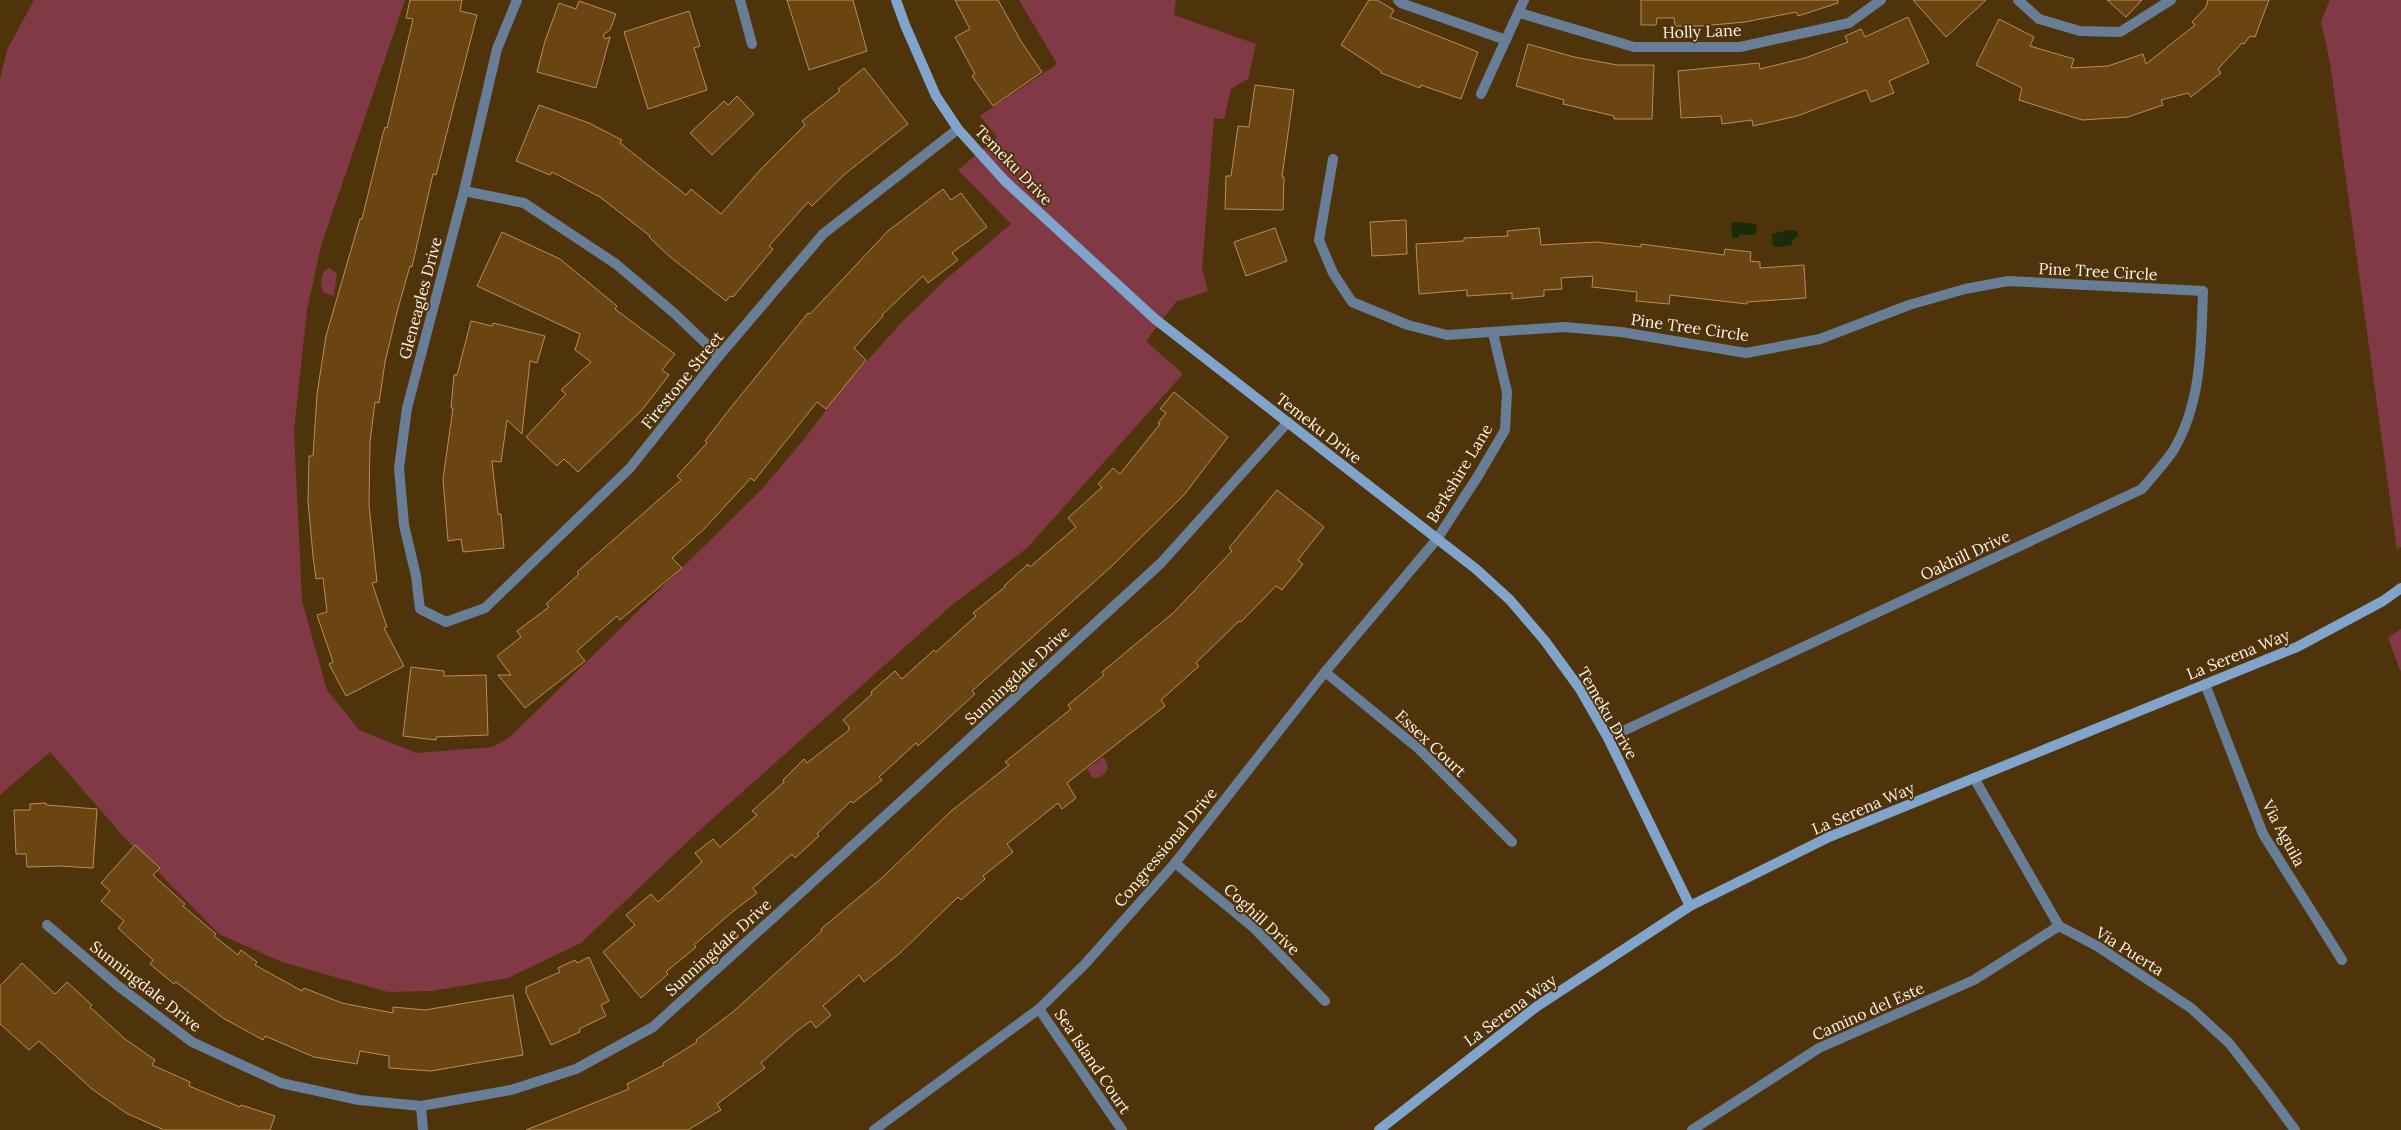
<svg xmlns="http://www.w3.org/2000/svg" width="2401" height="1130" font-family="Lora,serif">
<rect width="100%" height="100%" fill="#4f330a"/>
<g fill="#803945">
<polygon points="34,0 405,0 321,246 307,310 294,430 302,601 327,690 359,730 416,753 493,747 511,736 761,490 801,443 846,384 902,322 946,279 1011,224 958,170 997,137 980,116 1057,64 1019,0 1176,0 1174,15 1256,44 1248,79 1231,89 1224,119 1214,118 1202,269 1208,291 1176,302 1146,341 1183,374 1027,548 952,605 701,829 581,943 508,978 432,991 388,992 282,962 219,934 123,836 50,752 0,795 0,79 7,50"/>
<polygon points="2330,0 2401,0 2401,547 2397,550 2330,63 2321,21"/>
<path d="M 330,268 L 337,274 L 334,296 L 324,293 C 319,285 321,277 325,270 Z"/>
<polygon points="2401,629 2401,672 2388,638"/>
<path d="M 1103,757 C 1112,767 1107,777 1093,778 L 1087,769 Z"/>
</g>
<g fill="#1a2b07">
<polygon points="1734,222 1755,224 1757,227 1755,235 1739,235 1738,238 1732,238 1731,223"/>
<polygon points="1789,230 1797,231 1798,235 1793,239 1791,245 1779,247 1773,246 1772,234"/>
</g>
<g fill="#6a4511" stroke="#b78e5b">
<polygon points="410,0 462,0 460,11 477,15 436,175 433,174 412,267 410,266 397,312 385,362 379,403 375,402 370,442 369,505 377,582 372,583 387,627 384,628 404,666 346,696 329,664 333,662 317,615 327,612 323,578 316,579 313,556 308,501 309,456 313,456 317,394 326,336 360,219 362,219 382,137 385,127 387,128 413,19 406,18"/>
<polygon points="787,0 853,0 867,51 809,70"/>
<polygon points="955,0 998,0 1022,43 1042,72 993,106 972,76 975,74 955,37 970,29"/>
<polygon points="1369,0 1377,0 1394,10 1390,17 1478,52 1461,99 1421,85 1420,88 1381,73 1381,71 1341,45"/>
<polygon points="1641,0 1838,0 1838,3 1798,16 1796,12 1745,22 1701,26 1675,26 1674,18 1657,18 1656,25 1641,25"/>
<polygon points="1913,0 1986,0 1946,37"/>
<polygon points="2107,0 2142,0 2126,17"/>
<polygon points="2208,0 2269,0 2255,37 2250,36 2244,44 2242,43 2218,69 2221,73 2191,97 2188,93 2161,100 2163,105 2128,117 2082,120 2019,100 2022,88 1976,65 1999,19 2034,37 2030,46 2074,59 2071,68 2108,66 2143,54 2146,64 2195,25 2192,22 2206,7"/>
<polygon points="579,1 616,14 610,30 603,35 605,39 610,37 596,88 537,72 545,41 559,3 576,9"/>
<polygon points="689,11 700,46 694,48 707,90 648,109 624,32"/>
<polygon points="1908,17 1929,63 1889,81 1894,93 1871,102 1866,90 1797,116 1753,126 1752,120 1722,124 1721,116 1681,118 1678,71 1759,63 1760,69 1805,58 1848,42 1845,36 1861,29 1865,37"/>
<polygon points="1528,44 1574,57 1617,65 1654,65 1652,119 1614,119 1614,116 1563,104 1564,100 1516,86"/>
<polygon points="864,68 908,124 845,174 812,206 808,202 769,246 773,249 733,297 730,296 726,301 669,256 649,237 650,236 600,197 552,172 550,175 516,161 539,105 589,123 622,140 620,143 686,195 691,189 721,214 762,168 805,125 802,121 840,91 838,89"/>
<polygon points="1255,85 1294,90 1282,177 1284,177 1283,210 1225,209 1226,176 1231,176 1238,126 1249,127"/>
<polygon points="737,96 754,114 712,155 690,133 724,101 728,105"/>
<polygon points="943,189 951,200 961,193 987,227 952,253 958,260 928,283 923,276 882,315 883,316 854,348 866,360 826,409 817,402 754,481 751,478 704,529 672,558 682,568 620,620 617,616 577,651 585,661 525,708 498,675 511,675 497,656 521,637 517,631 549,607 546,604 579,574 577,572 681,480 677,476 707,443 705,441 732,406 808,313 810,314 888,231"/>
<polygon points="1406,220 1407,254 1372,256 1370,222"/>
<polygon points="1275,228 1287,261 1246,276 1234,242"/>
<polygon points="1539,228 1541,245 1596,242 1641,247 1641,244 1724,255 1725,249 1751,252 1750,261 1760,262 1760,268 1804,265 1806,298 1747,302 1747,304 1670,295 1669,304 1636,301 1637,292 1592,287 1593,276 1561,278 1562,289 1544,290 1544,296 1512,299 1512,293 1467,296 1467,290 1419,294 1416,244 1464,241 1464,238 1508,236 1507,231"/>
<polygon points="502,232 560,259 617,306 615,309 675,354 662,370 669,375 642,410 578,472 564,459 557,466 526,437 566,394 561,390 591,362 575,350 580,334 477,286"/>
<polygon points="471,321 492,326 493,323 545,336 537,363 530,361 522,434 507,420 501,462 492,461 498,514 501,514 504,548 463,552 461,539 448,541 443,479 453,408 451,408 454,375 457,375"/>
<polygon points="1174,392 1228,437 1184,495 1112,566 972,691 975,694 918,746 916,743 879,777 882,780 853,803 851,801 817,834 819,836 795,858 792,854 753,888 757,893 731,913 694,945 696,947 666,972 668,974 641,998 603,952 635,925 626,915 651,894 658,902 702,862 695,853 713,839 720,847 757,815 752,811 784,782 783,780 804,759 807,763 849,730 849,727 843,720 872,694 871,692 895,671 902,679 934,650 936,652 976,616 973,613 1005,587 1004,586 1028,564 1030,567 1076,527 1068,518 1102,487 1098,484 1113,468 1120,474 1160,424 1158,423 1166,413 1160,409"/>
<polygon points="1277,490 1324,527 1298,560 1303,564 1282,590 1276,586 1241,622 1239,621 1196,663 1199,666 1161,700 1165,706 1067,783 1076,798 1062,809 1058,803 1007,844 1013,852 983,876 985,879 961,900 958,897 899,954 864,982 859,975 823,1006 831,1015 816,1028 811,1021 797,1031 761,1063 765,1068 717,1104 721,1110 688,1130 526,1130 629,1089 627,1084 664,1065 663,1063 697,1042 696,1040 734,1011 822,931 821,929 883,877 950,812 1009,765 1005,762 1071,709 1068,705 1104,675 1102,672 1173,613 1232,551 1229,548"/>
<polygon points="411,667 444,671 444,676 486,675 488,735 436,737 436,740 403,736"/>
<polygon points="46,803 46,805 97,809 93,868 59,866 27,867 26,854 16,854 14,810 30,810 30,804"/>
<polygon points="135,845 160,868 153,875 185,904 183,906 216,934 214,936 238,955 241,950 257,962 255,965 302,991 304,988 342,1003 393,1013 393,1007 425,1010 513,995 523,1055 431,1071 389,1068 389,1056 360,1051 357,1064 314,1057 265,1036 263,1040 223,1018 176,982 174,984 150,964 153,960 118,928 124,921 101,901 110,891 101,883"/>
<polygon points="589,957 609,1001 601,1005 606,1016 579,1029 580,1032 551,1045 526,993 526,987 560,972 558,968 575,960 577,963"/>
<polygon points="22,963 55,994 67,982 92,1005 90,1007 125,1039 155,1060 152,1065 190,1082 189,1086 240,1107 241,1105 275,1116 270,1130 164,1130 126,1113 92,1089 39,1041 29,1050 0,1024 0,986"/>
</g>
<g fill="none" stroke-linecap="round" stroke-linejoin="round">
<g stroke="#687e97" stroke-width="10">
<polyline points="517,0 497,49 464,191 407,408 399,468 404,525 416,576 420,609 446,622 485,608 630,468 719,356 823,234 958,129"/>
<polyline points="740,0 752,44"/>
<polyline points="1398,0 1401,3 1506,40"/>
<polyline points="2018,0 2039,19 2080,31 2120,32 2171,0"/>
<polyline points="1520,13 1634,47 1740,47 1849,23 1881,0"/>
<polyline points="1481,94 1524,0"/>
<path d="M 1333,159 L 1319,240 L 1333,273 L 1352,302 L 1408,325 L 1447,335 L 1564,327 L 1621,332 L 1746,353 L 1820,339 L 1909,305 L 1965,289 L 2008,281 L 2203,291 C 2201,346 2202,403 2173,451 C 2164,464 2152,477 2142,489 L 1608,738"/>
<polyline points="464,191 524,203 616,264 674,313 719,356"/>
<polyline points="1325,672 1419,749 1512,842"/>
<polyline points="2205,684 2263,834 2342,960"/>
<polyline points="1974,778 2059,926 2097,946 2191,1008 2229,1043 2265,1089 2295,1130"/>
<polyline points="1175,863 1254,928 1325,1001"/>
<polyline points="47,925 117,985 192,1042 281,1083 359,1100 421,1106 511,1090 576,1069 653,1027 895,807 1161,563 1288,422"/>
<polyline points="1039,1009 1122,1130"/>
<polyline points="421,1106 423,1130"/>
<polyline points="874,1130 1039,1009 1085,964 1175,863 1325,672 1437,539 1478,476 1505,430 1507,392 1493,333"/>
<polyline points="1692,1130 1819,1048 1974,980 2059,926"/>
</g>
<g stroke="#80a4cb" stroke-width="10">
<polyline points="896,0 905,25 936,96 958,129 1005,181 1155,319 1476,569 1510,600 1545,641 1580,689 1608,738 1690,906"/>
<polyline points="1379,1130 1536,1007 1690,906 1829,837 2297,647 2383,601 2401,588"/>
</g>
</g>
<g text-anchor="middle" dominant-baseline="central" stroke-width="4" stroke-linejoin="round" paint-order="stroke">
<g font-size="16" fill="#fcf2e8" stroke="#4f330a">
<text transform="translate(1702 31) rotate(-2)">Holly Lane</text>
<text transform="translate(1014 165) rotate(46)">Temeku Drive</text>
<text transform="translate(2098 271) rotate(3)">Pine Tree Circle</text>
<text transform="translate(420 298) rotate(-75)">Gleneagles Drive</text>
<text transform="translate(1690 327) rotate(8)">Pine Tree Circle</text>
<text transform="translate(682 380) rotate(-51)">Firestone Street</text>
<text transform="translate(1319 428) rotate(38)">Temeku Drive</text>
<text transform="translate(1459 473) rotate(-59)">Berkshire Lane</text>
<text transform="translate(1965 555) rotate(-25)">Oakhill Drive</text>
<text transform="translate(2238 654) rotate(-22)">La Serena Way</text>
<text transform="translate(1017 675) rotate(-43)">Sunningdale Drive</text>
<text transform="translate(1608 713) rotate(60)">Temeku Drive</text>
<text transform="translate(1431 743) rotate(43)">Essex Court</text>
<text transform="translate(1863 808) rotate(-23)">La Serena Way</text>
<text transform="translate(2284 833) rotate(62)">Via Aguila</text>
<text transform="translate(1165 847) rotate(-50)">Congressional Drive</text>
<text transform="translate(1262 919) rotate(43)">Coghill Drive</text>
<text transform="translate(718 947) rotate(-42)">Sunningdale Drive</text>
<text transform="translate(2130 951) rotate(32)">Via Puerta</text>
<text transform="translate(146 986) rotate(38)">Sunningdale Drive</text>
<text transform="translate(1510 1010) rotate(-36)">La Serena Way</text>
<text transform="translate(1868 1011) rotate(-24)">Camino del Este</text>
<text transform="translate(1093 1061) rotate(56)">Sea Island Court</text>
</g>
</g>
</svg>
